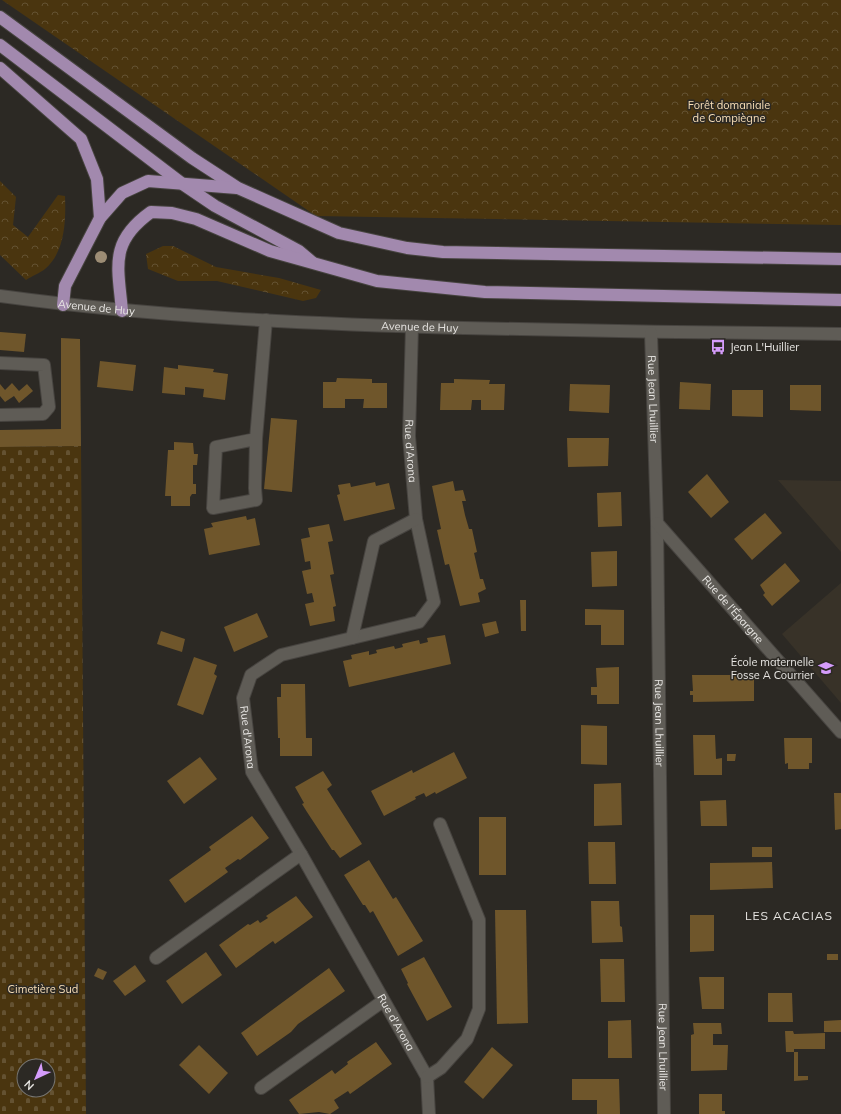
<svg xmlns="http://www.w3.org/2000/svg" width="841" height="1114" font-family="Mulish,sans-serif">
<defs>
<pattern id="forest-crowns" width="20" height="18" patternUnits="userSpaceOnUse"><rect width="20" height="18" fill="#4a350f"/><path d="M2 6a3 3 0 1 1 6 0M12 15a3 3 0 1 1 6 0" fill="none" stroke="#645232"/></pattern>
<pattern id="cemetery-stones" width="16" height="16" patternUnits="userSpaceOnUse"><rect width="16" height="16" fill="#4a350f"/><path d="M2 7V4a2 2 0 0 1 4 0v3zM10 15v-3a2 2 0 0 1 4 0v3z" fill="#645232"/></pattern>
</defs>
<rect width="100%" height="100%" fill="#2c2924"/>
<g fill="#383228">
<polygon points="778,480 841,481 841,552"/>
<polygon points="841,583 841,703 782,634"/>
</g>
<g fill="url(#forest-crowns)">
<polygon points="2,0 841,0 841,225 316,216"/>
<path d="M 0,181 L 16,197 L 13,225 L 28,237 L 58,195 L 65,196 C 66,221 65,252 45,269 C 40,273 32,276 26,280 L 0,255 Z"/>
<polygon points="163,246 173,246 216,267 279,278 321,290 316,298 303,301 217,281 178,281 148,269 146,254"/>
</g>
<path fill="url(#cemetery-stones)" fill-rule="evenodd" d="M 81,446 L 86,1114 L 0,1114 L 0,447 ZM 24,1066 L 48,1066 L 48,1090 L 24,1090 Z"/>
<g fill="#6f562b">
<polygon points="0,332 26,334 24,352 0,350"/>
<polygon points="61,338 80,339 81,446 0,447 0,430 61,429"/>
<polygon points="100,361 136,365 133,391 97,387"/>
<polygon points="178,365 214,369 213,372 228,374 225,400 203,397 204,389 185,387 185,395 162,393 164,367 178,369"/>
<polygon points="337,378 372,379 372,383 387,383 387,408 363,408 364,399 345,399 345,408 323,408 323,382 336,382"/>
<polygon points="454,379 490,380 489,384 505,384 504,410 481,410 481,400 472,400 471,410 440,410 441,383 454,383"/>
<polygon points="680,382 711,384 710,410 679,409"/>
<polygon points="12,383 19,391 27,384 33,391 19,403 14,396 5,402 0,396 0,384 5,390"/>
<polygon points="570,384 610,385 609,413 569,411"/>
<polygon points="790,385 821,385 821,411 790,410"/>
<polygon points="732,390 763,390 763,417 732,416"/>
<polygon points="271,418 297,420 292,492 264,489"/>
<polygon points="567,438 609,438 608,466 568,467"/>
<polygon points="174,442 193,443 194,454 198,454 197,465 193,465 193,484 196,484 196,494 192,494 190,497 190,506 171,506 171,496 165,496 168,450 174,450"/>
<polygon points="707,474 729,502 711,518 688,492"/>
<polygon points="453,481 455,491 463,490 466,501 462,501 465,515 469,529 472,529 477,552 474,553 480,579 483,579 486,589 478,593 480,602 460,606 449,564 445,565 437,530 441,529 432,486"/>
<polygon points="375,482 376,486 389,483 395,509 344,521 337,495 340,494 338,485 350,483 351,487"/>
<polygon points="621,492 622,526 598,527 597,493"/>
<polygon points="765,513 782,533 752,560 734,539"/>
<polygon points="246,516 247,520 255,518 260,545 209,555 204,529 213,527 211,523"/>
<polygon points="329,524 333,541 328,542 334,574 330,575 336,606 333,607 335,621 310,626 305,604 314,602 312,593 307,594 302,571 311,569 310,561 305,562 301,539 310,537 308,528"/>
<polygon points="617,551 617,586 592,587 591,552"/>
<polygon points="785,563 800,581 772,606 763,595 765,593 760,585"/>
<polygon points="520,600 526,600 526,631 521,631"/>
<polygon points="585,609 624,610 624,645 601,645 601,625 585,625"/>
<polygon points="257,613 268,637 234,652 224,627"/>
<polygon points="496,621 499,633 485,637 482,624"/>
<polygon points="161,631 185,639 182,652 157,644"/>
<polygon points="445,635 451,664 349,687 343,661 352,659 351,655 369,651 369,655 377,653 376,650 394,646 395,649 403,647 402,644 419,640 420,644 428,642 427,638"/>
<polygon points="194,657 217,665 214,674 217,676 203,715 177,705"/>
<polygon points="619,667 619,704 597,704 597,695 591,695 591,687 597,687 596,668"/>
<polygon points="692,675 754,675 754,701 693,702 693,695 690,695 690,691 693,691"/>
<polygon points="281,684 305,684 306,738 312,738 312,756 280,756 280,738 278,738 277,697 281,697"/>
<polygon points="581,725 607,726 607,765 581,764"/>
<polygon points="693,735 715,735 716,759 722,758 722,775 694,775"/>
<polygon points="784,738 812,738 812,763 809,763 809,769 788,769 788,763 785,764"/>
<polygon points="454,752 467,778 436,794 435,792 426,797 424,793 415,797 416,799 384,816 371,791 412,770 413,773"/>
<polygon points="727,754 736,754 735,761 727,761"/>
<polygon points="200,757 217,779 184,804 167,781"/>
<polygon points="323,771 332,785 327,789 362,844 340,858 334,850 332,850 307,812 302,804 304,803 295,787"/>
<polygon points="621,783 622,825 594,826 594,784"/>
<polygon points="834,793 841,793 841,829 835,830"/>
<polygon points="726,800 727,826 701,826 700,801"/>
<polygon points="252,816 269,838 240,860 238,859 225,868 228,872 185,903 169,880 211,850 209,847"/>
<rect x="479" y="817" width="27" height="58"/>
<polygon points="588,842 615,842 616,884 589,884"/>
<rect x="752" y="847" width="20" height="10"/>
<polygon points="369,860 393,899 396,897 423,941 398,956 373,911 370,913 365,905 363,905 344,875"/>
<polygon points="772,862 773,888 710,890 710,863"/>
<polygon points="296,896 313,917 275,944 273,941 236,968 219,945 248,924 250,925 258,920 260,923 268,918 266,916"/>
<polygon points="591,901 619,901 620,926 622,927 623,942 592,943"/>
<polygon points="495,910 526,910 528,1023 497,1024"/>
<polygon points="690,915 714,915 714,951 690,952"/>
<polygon points="206,952 222,975 182,1004 166,981"/>
<rect x="827" y="954" width="11" height="6"/>
<polygon points="424,957 452,1007 427,1021 407,984 408,983 401,969"/>
<polygon points="600,959 624,959 625,1002 601,1002"/>
<polygon points="135,965 146,981 125,996 113,981"/>
<polygon points="98,968 107,972 103,980 94,976"/>
<polygon points="329,968 345,991 298,1024 291,1032 257,1056 241,1033"/>
<polygon points="699,977 724,977 724,1009 702,1009"/>
<polygon points="768,993 792,993 793,1022 768,1022"/>
<polygon points="631,1020 632,1058 608,1058 608,1021"/>
<polygon points="841,1020 841,1032 824,1032 824,1021"/>
<polygon points="693,1023 721,1023 722,1034 713,1034 713,1045 728,1045 727,1070 691,1071 691,1035 694,1034"/>
<polygon points="785,1031 793,1031 794,1034 825,1033 825,1049 794,1049 794,1052 786,1052"/>
<polygon points="376,1042 392,1064 350,1094 348,1091 334,1100 339,1108 330,1114 319,1112 299,1114 289,1100 332,1070 335,1074 348,1064 347,1062"/>
<polygon points="199,1045 228,1073 209,1094 179,1065"/>
<polygon points="492,1047 513,1065 483,1099 464,1082"/>
<polygon points="794,1052 798,1052 798,1076 808,1076 808,1080 794,1081"/>
<polygon points="572,1079 619,1079 620,1114 597,1114 597,1100 572,1100"/>
<polygon points="699,1094 722,1094 722,1111 725,1111 725,1114 699,1114"/>
</g>
<g fill="none" stroke-linecap="round" stroke-linejoin="round">
<g stroke="#474440" stroke-width="14">
<g id="minor">
<path id="s1" d="M 0,296 C 154,317 309,324 464,328 C 590,331 715,333 841,334"/>
<path id="s2" d="M 412,327 L 409,436 L 416,519 L 434,602 L 419,622 L 281,655 L 251,675 L 243,698 L 252,772 L 301,854 L 427,1077 L 429,1114"/>
<path id="s3" d="M 651,333 L 657,523 L 664,1114"/>
<polyline points="0,363 44,365 49,407 43,414 0,415"/>
<polyline points="256,439 216,447 213,508 256,500 255,488 256,439 266,320"/>
<path id="s4" d="M 657,523 L 841,732"/>
<polyline points="352,638 374,541 416,519"/>
<polyline points="156,958 301,854"/>
<polyline points="427,1077 441,1068 467,1039 479,1009 479,920 440,824"/>
<polyline points="261,1088 383,1001"/>
</g>
</g>
<g stroke="#474440" stroke-width="14">
<g id="major">
<polyline points="0,17 192,158 238,188 339,233 407,248 443,252 841,259"/>
<polyline points="0,45 184,185 215,206 299,251 312,262"/>
<polyline points="0,68 81,139 97,179 100,218"/>
<polyline points="63,305 65,286 100,218 122,193 148,181 237,188"/>
<path d="M 122,311 C 118,266 109,242 151,212 L 172,213 L 196,219 L 270,251 L 377,281 L 485,292 L 841,300"/>
</g>
</g>
<use href="#minor" stroke="#5f5c56" stroke-width="12"/>
<use href="#major" stroke="#a289ae" stroke-width="12"/>
</g>
<circle fill="#9d8d75" cx="101" cy="257" r="6"/>
<defs>
<g id="bus-bare" transform="scale(1.2)"><path d="M-5-6H5V4H4V6H2V4H-2V6H-4V4H-5ZM-3.5-4V0h7V-4ZM-3.5 1.2v1.5H-2V1.2ZM2 1.2v1.5H3.5V1.2Z" fill="#d59cfb" stroke="#2c2924" stroke-width="2.5" paint-order="stroke"/></g>
<g id="school-bare" transform="scale(1.2)"><path d="M0-5L7-2L0 1L-7-2ZM-4 1L0 2.5L4 1V4Q0 6-4 4Z" fill="#d59cfb" stroke="#2c2924" stroke-width="2.5" paint-order="stroke"/></g>
</defs>
<g fill-rule="evenodd">
<use href="#bus-bare" x="718" y="347"/>
<use href="#school-bare" x="826" y="668"/>
</g>
<g text-anchor="middle" dominant-baseline="central" stroke-width="3" stroke-linejoin="round" paint-order="stroke">
<g font-size="11" fill="#f9dfb7" stroke="#2c2924">
<text x="729" y="105">Forêt domaniale<tspan x="729" dy="13">de Compiègne</tspan></text>
<text x="43" y="989">Cimetière Sud</text>
</g>
<g font-size="11" fill="#e8e6e3" stroke="#2c2924">
<text stroke="none"><textPath href="#s1" startOffset="97">Avenue de Huy</textPath></text>
<text stroke="none"><textPath href="#s1" startOffset="421">Avenue de Huy</textPath></text>
<text stroke="none"><textPath href="#s3" startOffset="66">Rue Jean Lhuillier</textPath></text>
<text stroke="none"><textPath href="#s2" startOffset="124">Rue d'Arona</textPath></text>
<text stroke="none"><textPath href="#s4" startOffset="115">Rue de l'Épargne</textPath></text>
<text stroke="none"><textPath href="#s3" startOffset="390">Rue Jean Lhuillier</textPath></text>
<text stroke="none"><textPath href="#s2" startOffset="544">Rue d'Arona</textPath></text>
<text stroke="none"><textPath href="#s2" startOffset="868">Rue d'Arona</textPath></text>
<text stroke="none"><textPath href="#s3" startOffset="714">Rue Jean Lhuillier</textPath></text>
</g>
<g font-size="11" fill="#e8e6e3" stroke="#2c2924" text-anchor="start">
<text x="730" y="347">Jean L'Huillier</text>
<text x="814" y="662" text-anchor="end">École maternelle<tspan x="814" dy="13">Fosse A Courrier</tspan></text>
</g>
<g font-size="12" letter-spacing="1" fill="#e8e6e3" stroke="#2c2924">
<text x="789" y="915">LES ACACIAS</text>
</g>
</g>
<g transform="translate(36 1078) rotate(224)"><circle r="19" fill="#2c2924" stroke="#777570"/>
<path d="M0-3L7 15L0 10L-7 15Z" fill="#d59cfb"/>
<text y="-6" font-size="11" font-weight="bold" text-anchor="middle" fill="#e8e6e3">N</text>
</g>
</svg>
